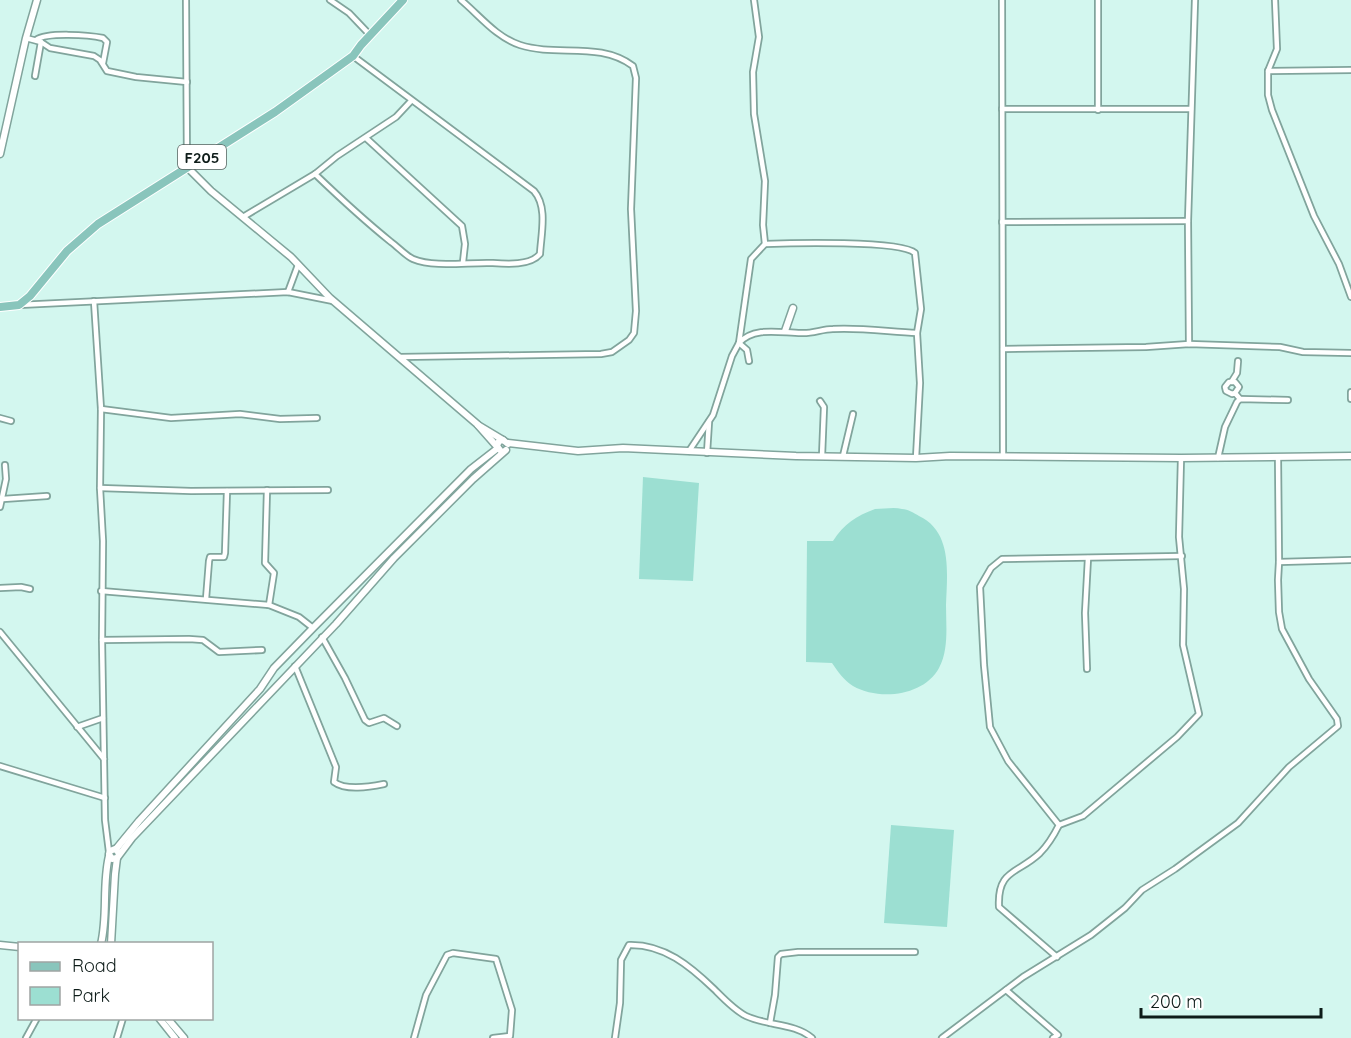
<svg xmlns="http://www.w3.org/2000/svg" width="1351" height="1038" font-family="Quicksand,sans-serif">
<rect width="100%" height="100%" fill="#d3f7ef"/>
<g fill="#9cdfd2">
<polygon points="643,477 699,483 693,581 639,579"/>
<path d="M 875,509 C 884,509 894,507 902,509 C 908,509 914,513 919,516 C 953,532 947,574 946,605 C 946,626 949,649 939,668 C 924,696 879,701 853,686 C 844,680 838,672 832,663 L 806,662 L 807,541 L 833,541 C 844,524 856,516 875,509 Z"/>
<polygon points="891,825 954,830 947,927 884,923"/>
</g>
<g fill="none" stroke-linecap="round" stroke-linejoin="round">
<g stroke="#81a49c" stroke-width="8">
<g id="minor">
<polyline points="186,0 187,167"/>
<polyline points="330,0 349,13 370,35"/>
<polyline points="1002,0 1003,456"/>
<polyline points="1098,0 1098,110"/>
<polyline points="1275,0 1277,49 1268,71 1268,95 1272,110 1314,216 1339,264 1351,297"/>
<polyline points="26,38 41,42 50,48 94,56 100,60 107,71 136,77 187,82"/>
<path d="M 36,40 C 47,32 89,35 103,38 L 107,42 L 103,63"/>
<polyline points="1268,71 1351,70"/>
<polyline points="35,76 41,42"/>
<polyline points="1002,109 1191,109"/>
<polyline points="366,138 462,226 465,244 463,262"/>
<path d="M 315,174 C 340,198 365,221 391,242 C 398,247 406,256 413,259 C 435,268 468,262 492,263 C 506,264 530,266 540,254 C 541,234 548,207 534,191 L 353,56"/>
<polyline points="243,217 315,174 337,156 396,117 411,101"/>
<polyline points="1002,222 1188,221"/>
<path d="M 765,244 C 789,243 901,240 915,253 L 921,309 L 917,333 L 920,383 L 916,458"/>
<polyline points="288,292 298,265"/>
<polyline points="94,301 101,409 100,488 103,541 102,640 105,820 109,852"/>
<polyline points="19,305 288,292 333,301"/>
<polyline points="1189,344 1188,221 1195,0"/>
<polyline points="1003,349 1146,347 1189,344 1280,347 1303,352 1351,353"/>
<path d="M 400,357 L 601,354 L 612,352 L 629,340 L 634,333 L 636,311 L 631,209 L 636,78 L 633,66 C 600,41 557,57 520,45 C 496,37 480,16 461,0"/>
<path d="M 749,361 L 747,350 L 739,343 C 754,326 781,333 801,333 C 812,334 822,329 833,329 C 858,327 891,332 917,333"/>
<polyline points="1232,381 1237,373 1238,361"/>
<polyline points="1351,392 1351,399"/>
<polyline points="1235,393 1239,387 1235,382 1229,382 1225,387 1226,391 1232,394 1235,393 1240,399"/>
<polyline points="820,401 824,407 822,456"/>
<polyline points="101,409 171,418 240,414 280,419 317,418"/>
<polyline points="0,418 11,421"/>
<polyline points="689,451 713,415 732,356 739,343 751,259 765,244 763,225 765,181 754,114 753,72 759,37 754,0"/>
<polyline points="707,453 709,422"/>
<polyline points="843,456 853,414"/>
<polyline points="1218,458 1225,427 1237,402 1240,399 1288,400"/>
<polyline points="100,488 191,491 328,490"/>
<polyline points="267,490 265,563 274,573 269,605"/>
<polyline points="3,499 47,496"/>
<polyline points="0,507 6,479 5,465"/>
<polyline points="1279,562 1351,560"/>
<polyline points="0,588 21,587 30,589"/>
<polyline points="101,591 269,605 299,617 313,628"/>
<polyline points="206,599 209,561 210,557 224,557 225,553 227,491"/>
<polyline points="0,632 104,759"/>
<polyline points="322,637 345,678 365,720 369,723 384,718 397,726"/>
<polyline points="102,640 189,639 203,640 219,652 262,650"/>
<path d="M 295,666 L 336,767 L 334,782 C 346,791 369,787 384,784"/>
<polyline points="1087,669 1085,613 1088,558"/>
<polyline points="77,727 103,718"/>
<polyline points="0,766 105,798"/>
<polyline points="1059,825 1083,816 1177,737 1199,714 1183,645 1184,589 1179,537 1181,458"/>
<path d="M 1057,957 L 999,907 C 997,869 1018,874 1040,853 C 1048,845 1054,835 1059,825 L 1008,761 L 990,727 L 984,665 L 980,587 L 991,568 L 1002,559 L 1182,556"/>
<polyline points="1006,990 1058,1035 1053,1038"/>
<polyline points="770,1023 775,995 778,957 781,954 798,952 915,952"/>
<polyline points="26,1038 37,1018"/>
<polyline points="117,1038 123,1018"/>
<polyline points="414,1038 426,995 447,955 453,953 496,959 512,1010 510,1036 493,1038"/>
<path d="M 615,1038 L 620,1003 L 621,960 L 629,945 C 664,944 690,966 714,989 C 723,998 734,1010 746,1016 C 767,1026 795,1023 812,1038"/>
<polyline points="942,1038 1023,977 1091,935 1125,908 1142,890 1175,869 1238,823 1289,767 1338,726 1337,719 1309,679 1282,629 1279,612 1278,580 1279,562 1278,457"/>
</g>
</g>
<g stroke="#81a49c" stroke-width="9">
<g id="tertiary">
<polyline points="0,154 26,38 37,0"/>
<polyline points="187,167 211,191 291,257 330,298 477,424 500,450"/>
<polyline points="785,331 793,308"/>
<polyline points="478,425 503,440"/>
<polyline points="508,443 578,451 623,448 796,456 916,458 950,456 1181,458 1351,456"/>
<polyline points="497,446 499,441 503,440 508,444"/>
<polyline points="116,849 139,821 260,689 274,668 313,628 471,469 498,448"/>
<polyline points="119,855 118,852 115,849 110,851 109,854 112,859 117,858 132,838 336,624 394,558 473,479 506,450"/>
<path d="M 101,944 C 108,915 102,885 109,856"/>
<polyline points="111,944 115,874 117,858"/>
<polyline points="0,945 20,947"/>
<polyline points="159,1018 175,1038"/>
<polyline points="167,1018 184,1038"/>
</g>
</g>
<g stroke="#fff" stroke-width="10">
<polyline id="primary" points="0,307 19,305 30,296 67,251 98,224 275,112 353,56 361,45 403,0"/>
</g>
<use href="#minor" stroke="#fff" stroke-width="4.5"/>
<use href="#tertiary" stroke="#fff" stroke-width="6"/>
<use href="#primary" stroke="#89c5bc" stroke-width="8"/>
</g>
<g text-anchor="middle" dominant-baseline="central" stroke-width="6" stroke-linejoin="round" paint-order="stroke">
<rect fill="#fff" stroke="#56605e" stroke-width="1.5" x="178" y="145" width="48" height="24" rx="4.5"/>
<g font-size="15" font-weight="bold" fill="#0e1c19">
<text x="202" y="157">F205</text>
</g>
</g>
<rect x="18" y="942" width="195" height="78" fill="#ffffff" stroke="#9fa4a3" stroke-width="1.5"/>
<rect x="30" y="962" width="30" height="9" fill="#89c5bc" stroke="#9fa4a3" stroke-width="1.5"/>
<text x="72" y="972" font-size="18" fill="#0e1c19">Road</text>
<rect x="30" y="987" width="30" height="18" fill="#9cdfd2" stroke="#9fa4a3" stroke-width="1.5"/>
<text x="72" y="1002" font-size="18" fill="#0e1c19">Park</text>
<path d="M1141 1008v9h180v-9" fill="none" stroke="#0e1c19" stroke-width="3"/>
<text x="1150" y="1008" font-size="18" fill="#0e1c19" stroke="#ffffff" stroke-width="4.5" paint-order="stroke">200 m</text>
</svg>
